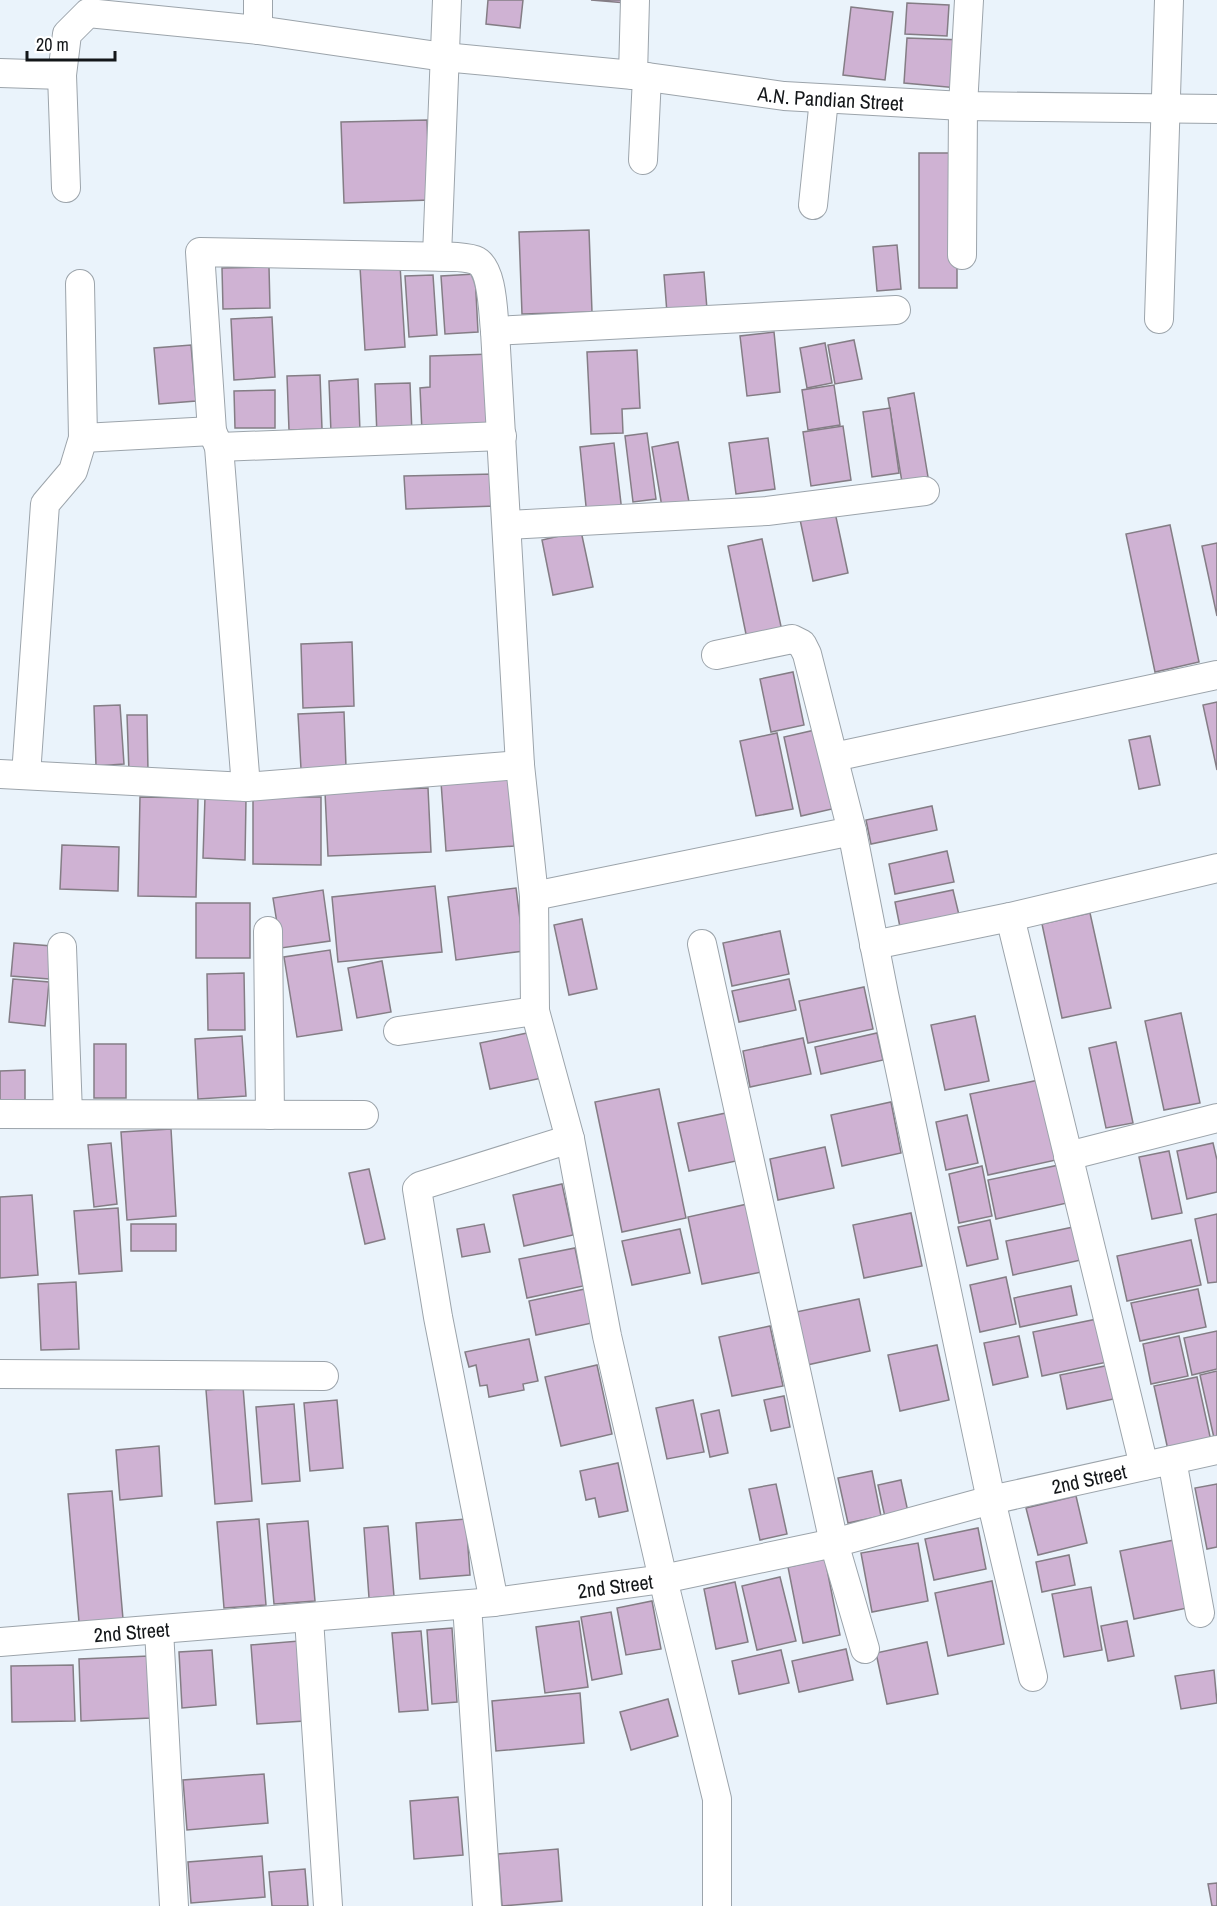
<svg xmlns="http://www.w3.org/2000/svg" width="1217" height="1906" font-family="'Archivo Narrow',sans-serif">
<rect width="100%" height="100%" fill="#eaf3fb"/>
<g fill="#cfb2d3" stroke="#847d85" stroke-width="1.5">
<polygon points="488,0 523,0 520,28 486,24"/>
<polygon points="591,0 626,0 626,3"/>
<polygon points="907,3 949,5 947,36 905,34"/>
<polygon points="851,7 893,12 885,80 843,75"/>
<polygon points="907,38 963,40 958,88 904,83"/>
<polygon points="427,120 430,200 344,203 341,122"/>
<rect x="919" y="153" width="38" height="135"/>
<polygon points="589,230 592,312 522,314 519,232"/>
<polygon points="897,245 901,289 877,291 873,247"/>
<polygon points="400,265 405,347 365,350 360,267"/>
<polygon points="269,267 270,308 223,309 222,268"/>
<polygon points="704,272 707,309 667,313 664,275"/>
<polygon points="475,274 478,332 445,334 441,276"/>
<polygon points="433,275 437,335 409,337 405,276"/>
<polygon points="272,317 275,377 234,380 231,319"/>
<polygon points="774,332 780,392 747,396 740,336"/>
<polygon points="854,340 862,379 835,384 828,345"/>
<polygon points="825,343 832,383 807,388 800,348"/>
<polygon points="191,345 196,401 159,404 154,348"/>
<polygon points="637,350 640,408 622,409 623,433 591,434 587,352"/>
<polygon points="492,354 494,430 422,432 420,388 430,387 430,356"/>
<polygon points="320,375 322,429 289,430 287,376"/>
<polygon points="358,379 360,432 331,433 329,381"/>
<polygon points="410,383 412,434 377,436 375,384"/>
<polygon points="834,385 840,425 808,430 802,390"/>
<polygon points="275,390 275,428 235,428 234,391"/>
<polygon points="914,393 928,477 902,482 888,398"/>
<polygon points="890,408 899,473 872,477 863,412"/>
<polygon points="843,426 851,480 811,486 803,432"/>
<polygon points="647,433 656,499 633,502 625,436"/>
<polygon points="768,438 775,489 736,494 729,443"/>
<polygon points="678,442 689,502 662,507 652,447"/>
<polygon points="614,443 622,512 587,516 580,447"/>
<polygon points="495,474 496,506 406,509 404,476"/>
<polygon points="833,503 848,573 813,581 798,510"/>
<polygon points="1170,525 1199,662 1155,672 1126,534"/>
<polygon points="581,531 593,587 553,595 542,540"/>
<polygon points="762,539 782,631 747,639 728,546"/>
<polygon points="1217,543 1217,616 1202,546"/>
<polygon points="352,642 354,706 303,708 301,644"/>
<polygon points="793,672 804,725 771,732 760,679"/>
<polygon points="1217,702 1217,770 1203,705"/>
<polygon points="120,705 124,764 96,766 94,706"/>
<polygon points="344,712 346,767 301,769 298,714"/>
<polygon points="127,715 147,715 148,772 129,773"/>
<polygon points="815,730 832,809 801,816 784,737"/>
<polygon points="777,733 793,809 756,816 740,741"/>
<polygon points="1150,736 1160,785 1139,789 1129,740"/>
<polygon points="509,777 514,846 446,851 441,782"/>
<polygon points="428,788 431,852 328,856 325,792"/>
<polygon points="140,797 198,798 196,897 138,896"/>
<polygon points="205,797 246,799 245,860 203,858"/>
<polygon points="253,797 321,797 321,865 253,864"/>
<polygon points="932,806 937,830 871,844 866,820"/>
<polygon points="62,845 119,847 118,891 60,889"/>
<polygon points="947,851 954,882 895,894 889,864"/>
<polygon points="435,886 442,952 338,962 332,897"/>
<polygon points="516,888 524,951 456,960 448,897"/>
<polygon points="323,890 330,941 281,948 273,898"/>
<polygon points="953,890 959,915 900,927 895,902"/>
<rect x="196" y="903" width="54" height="55"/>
<polygon points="1090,913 1111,1008 1062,1018 1042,924"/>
<polygon points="582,919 597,989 569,995 554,925"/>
<polygon points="780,931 789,974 732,986 723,943"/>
<polygon points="14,943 52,946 49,979 11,976"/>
<polygon points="330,950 342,1030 297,1037 284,957"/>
<polygon points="382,961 391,1012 357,1018 348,968"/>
<polygon points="244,973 245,1030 208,1030 207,974"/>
<polygon points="13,979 49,982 45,1026 9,1022"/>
<polygon points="789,979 796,1010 739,1022 732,991"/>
<polygon points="864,987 873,1029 808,1043 799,1001"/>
<polygon points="1181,1013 1200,1103 1164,1110 1145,1021"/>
<polygon points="975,1016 989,1081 945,1090 931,1025"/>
<polygon points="532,1032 542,1078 490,1089 480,1043"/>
<polygon points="877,1033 883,1060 821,1074 815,1047"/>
<polygon points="242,1036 246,1096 198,1099 195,1039"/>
<polygon points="803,1038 811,1074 750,1087 743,1051"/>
<polygon points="1116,1042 1133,1123 1106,1128 1089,1048"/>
<rect x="94" y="1044" width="32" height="54"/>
<polygon points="25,1070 25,1112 0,1112 0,1071"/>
<polygon points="1039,1080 1056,1160 988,1175 970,1094"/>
<polygon points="659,1089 686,1218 622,1232 595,1102"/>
<polygon points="891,1102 901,1153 842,1166 831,1115"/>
<polygon points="726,1113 736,1161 689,1171 678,1123"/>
<polygon points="967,1115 978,1163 946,1170 936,1122"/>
<polygon points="171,1129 176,1216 127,1220 121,1132"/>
<polygon points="111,1143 117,1204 94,1207 88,1145"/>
<polygon points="1213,1143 1217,1160 1217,1192 1187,1199 1177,1151"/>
<polygon points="825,1147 834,1188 778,1200 770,1159"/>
<polygon points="1169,1151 1182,1213 1152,1219 1139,1157"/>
<polygon points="1059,1165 1067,1203 996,1219 988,1180"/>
<polygon points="982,1166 992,1216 959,1223 949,1174"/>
<polygon points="369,1169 385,1239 365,1244 349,1173"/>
<polygon points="562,1184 573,1235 524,1246 513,1195"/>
<polygon points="32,1195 38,1275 0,1278 0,1197"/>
<polygon points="752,1203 767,1271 702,1284 688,1217"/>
<polygon points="118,1208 122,1271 79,1274 74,1211"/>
<polygon points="911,1213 922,1266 864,1278 853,1225"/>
<polygon points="1217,1214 1217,1282 1208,1283 1195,1219"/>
<polygon points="990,1220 998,1259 967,1266 958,1227"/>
<rect x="131" y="1224" width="45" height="27"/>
<polygon points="484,1224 490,1252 462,1257 457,1229"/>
<polygon points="1083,1225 1090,1258 1013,1275 1006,1241"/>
<polygon points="680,1229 690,1273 632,1285 622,1241"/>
<polygon points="1191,1240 1201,1285 1127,1301 1117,1256"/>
<polygon points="575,1248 583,1286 527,1298 519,1259"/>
<polygon points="1006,1277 1016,1324 980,1332 970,1285"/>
<polygon points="76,1282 79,1349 41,1350 38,1284"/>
<polygon points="1071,1286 1077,1315 1020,1327 1014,1298"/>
<polygon points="585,1289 592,1323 536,1335 529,1301"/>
<polygon points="1198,1289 1206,1327 1140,1341 1131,1303"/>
<polygon points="859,1299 870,1351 807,1365 796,1312"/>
<polygon points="1102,1318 1112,1361 1042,1376 1033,1332"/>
<polygon points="770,1326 783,1386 732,1396 719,1337"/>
<polygon points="1217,1331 1217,1369 1192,1375 1184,1338"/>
<polygon points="1019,1336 1028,1377 993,1385 984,1343"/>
<polygon points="1179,1336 1188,1376 1151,1384 1143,1344"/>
<polygon points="529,1339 538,1381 523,1384 524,1390 489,1397 487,1385 480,1386 476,1365 469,1367 465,1352"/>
<polygon points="937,1345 949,1400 900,1411 888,1355"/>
<polygon points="597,1365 612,1434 561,1446 545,1377"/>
<polygon points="1110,1365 1118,1398 1067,1409 1060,1375"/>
<polygon points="1217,1371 1217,1437 1214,1438 1200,1375"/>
<polygon points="1197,1377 1211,1441 1168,1450 1154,1386"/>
<polygon points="243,1387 252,1501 215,1504 206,1390"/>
<polygon points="784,1396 790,1427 771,1431 764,1400"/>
<polygon points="337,1400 343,1468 310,1471 304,1403"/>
<polygon points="693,1400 704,1452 667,1459 656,1408"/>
<polygon points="294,1404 300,1481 262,1484 256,1407"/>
<polygon points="719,1410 728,1453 710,1457 701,1414"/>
<polygon points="159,1446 162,1496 120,1500 116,1450"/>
<polygon points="618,1463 628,1511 599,1517 595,1498 586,1500 580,1471"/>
<polygon points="872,1471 881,1516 848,1523 838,1478"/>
<polygon points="901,1480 908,1512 885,1517 878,1485"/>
<polygon points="776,1484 787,1534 760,1540 749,1489"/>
<polygon points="1217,1484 1217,1547 1207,1549 1195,1488"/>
<polygon points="112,1491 123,1619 79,1622 68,1494"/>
<polygon points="1076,1496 1087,1543 1038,1555 1026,1508"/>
<polygon points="259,1519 266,1605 224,1608 217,1522"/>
<polygon points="466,1519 470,1575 420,1579 416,1523"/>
<polygon points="308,1521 315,1601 274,1604 267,1524"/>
<polygon points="388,1526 394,1596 369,1598 364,1528"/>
<polygon points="978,1528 986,1569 934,1580 925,1539"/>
<polygon points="1179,1539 1192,1607 1134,1619 1120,1551"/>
<polygon points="918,1543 928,1601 872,1612 861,1553"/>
<polygon points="1069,1555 1075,1585 1042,1592 1036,1562"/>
<polygon points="825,1559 840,1635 803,1643 788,1567"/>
<polygon points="780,1577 796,1641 757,1650 742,1586"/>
<polygon points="992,1581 1004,1644 948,1656 935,1593"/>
<polygon points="735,1582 748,1642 716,1649 704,1589"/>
<polygon points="1091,1587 1102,1650 1064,1657 1052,1594"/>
<polygon points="652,1601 661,1649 626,1655 617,1608"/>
<polygon points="611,1612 622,1674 592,1680 581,1617"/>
<polygon points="579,1621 588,1687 545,1693 536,1627"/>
<polygon points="1127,1621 1134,1656 1108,1661 1101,1626"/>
<polygon points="452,1628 457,1702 432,1704 427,1630"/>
<polygon points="421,1631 428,1710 399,1712 392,1633"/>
<polygon points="299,1641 305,1721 257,1724 251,1645"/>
<polygon points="927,1642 938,1694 887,1704 876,1653"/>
<polygon points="846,1649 853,1680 799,1692 792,1661"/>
<polygon points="212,1650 216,1705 182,1708 179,1652"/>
<polygon points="781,1650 789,1683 739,1694 732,1661"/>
<polygon points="149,1656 151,1718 81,1721 79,1659"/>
<polygon points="73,1665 75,1721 12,1722 11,1666"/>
<polygon points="1214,1670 1217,1703 1181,1709 1175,1676"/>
<polygon points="580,1693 584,1743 496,1751 492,1701"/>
<polygon points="668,1699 678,1736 631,1750 620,1712"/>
<polygon points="264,1774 268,1823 187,1830 183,1780"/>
<polygon points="458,1797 463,1855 414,1859 410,1801"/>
<polygon points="558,1849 562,1901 502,1906 498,1854"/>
<polygon points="262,1856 265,1897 191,1903 188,1862"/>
<polygon points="305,1869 308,1906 272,1906 269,1872"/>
<polygon points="1217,1883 1217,1906 1212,1906 1208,1884"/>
</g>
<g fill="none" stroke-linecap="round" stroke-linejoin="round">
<g stroke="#9ca4ab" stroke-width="30">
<g id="minor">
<path d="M 447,0 L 437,256 C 449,257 463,256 475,260 C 493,267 493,314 495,331 L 520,765 L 534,896 L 535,1011 L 570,1139 L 607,1336 L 663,1579 L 717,1799 L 717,1906"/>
<polyline points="258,30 258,0"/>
<polyline points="0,73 62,75"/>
<polyline points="633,75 635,0"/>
<polyline points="643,160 647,77"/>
<path id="s1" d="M 66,188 L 62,75 L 67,34 L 88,13 L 258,30 L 444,57 L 633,75 L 784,96 L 963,106 L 1217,109"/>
<polyline points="813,205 824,99"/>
<polyline points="962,255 963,106 969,0"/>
<polyline points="1159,319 1169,0"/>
<polyline points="495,331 896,310"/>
<polyline points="83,438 212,431"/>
<polyline points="219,447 502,436"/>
<polyline points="507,525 767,511 925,491"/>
<polyline points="716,655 792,639 802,644 807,654 852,831 884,994 991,1500 1033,1677"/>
<polyline points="834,757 1217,675"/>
<polyline points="0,774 246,787 520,765"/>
<polyline points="26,775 45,504 73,471 83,438 80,284"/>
<polyline points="246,787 219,447 212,431 200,252 452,257"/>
<polyline points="534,896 852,831"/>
<polyline points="1010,917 1144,1466"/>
<polyline points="268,931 270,1115"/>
<polyline points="702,944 834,1543 865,1649"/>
<polyline points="874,945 1010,917 1217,868"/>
<polyline points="62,947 68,1114"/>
<polyline points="398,1031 535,1011"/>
<polyline points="0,1114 364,1115"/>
<polyline points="1068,1156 1217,1118"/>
<polyline points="0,1374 324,1376"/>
<polyline points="1172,1460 1200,1613"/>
<polyline points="494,1602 438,1317 417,1189 420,1186 570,1139"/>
<polyline points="467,1605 487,1906"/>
<polyline points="309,1619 328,1906"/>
<polyline points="159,1630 174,1906"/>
<path id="s2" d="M 0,1642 L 494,1602 L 663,1579 L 834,1543 L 991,1500 L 1217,1450"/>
</g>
</g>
<use href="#minor" stroke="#fff" stroke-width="28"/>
</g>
<g text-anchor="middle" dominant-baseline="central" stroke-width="5" stroke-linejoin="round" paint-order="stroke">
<g font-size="20" fill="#131619" stroke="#fff">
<text stroke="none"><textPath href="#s1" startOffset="932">A.N. Pandian Street</textPath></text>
<text stroke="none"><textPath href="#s2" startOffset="1104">2nd Street</textPath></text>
<text stroke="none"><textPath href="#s2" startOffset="618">2nd Street</textPath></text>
<text stroke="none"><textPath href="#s2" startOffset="132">2nd Street</textPath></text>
</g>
</g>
<path d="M27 51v9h88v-9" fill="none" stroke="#131619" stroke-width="3"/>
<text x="36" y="51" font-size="18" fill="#131619" stroke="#ffffff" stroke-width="4.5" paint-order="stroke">20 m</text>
</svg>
